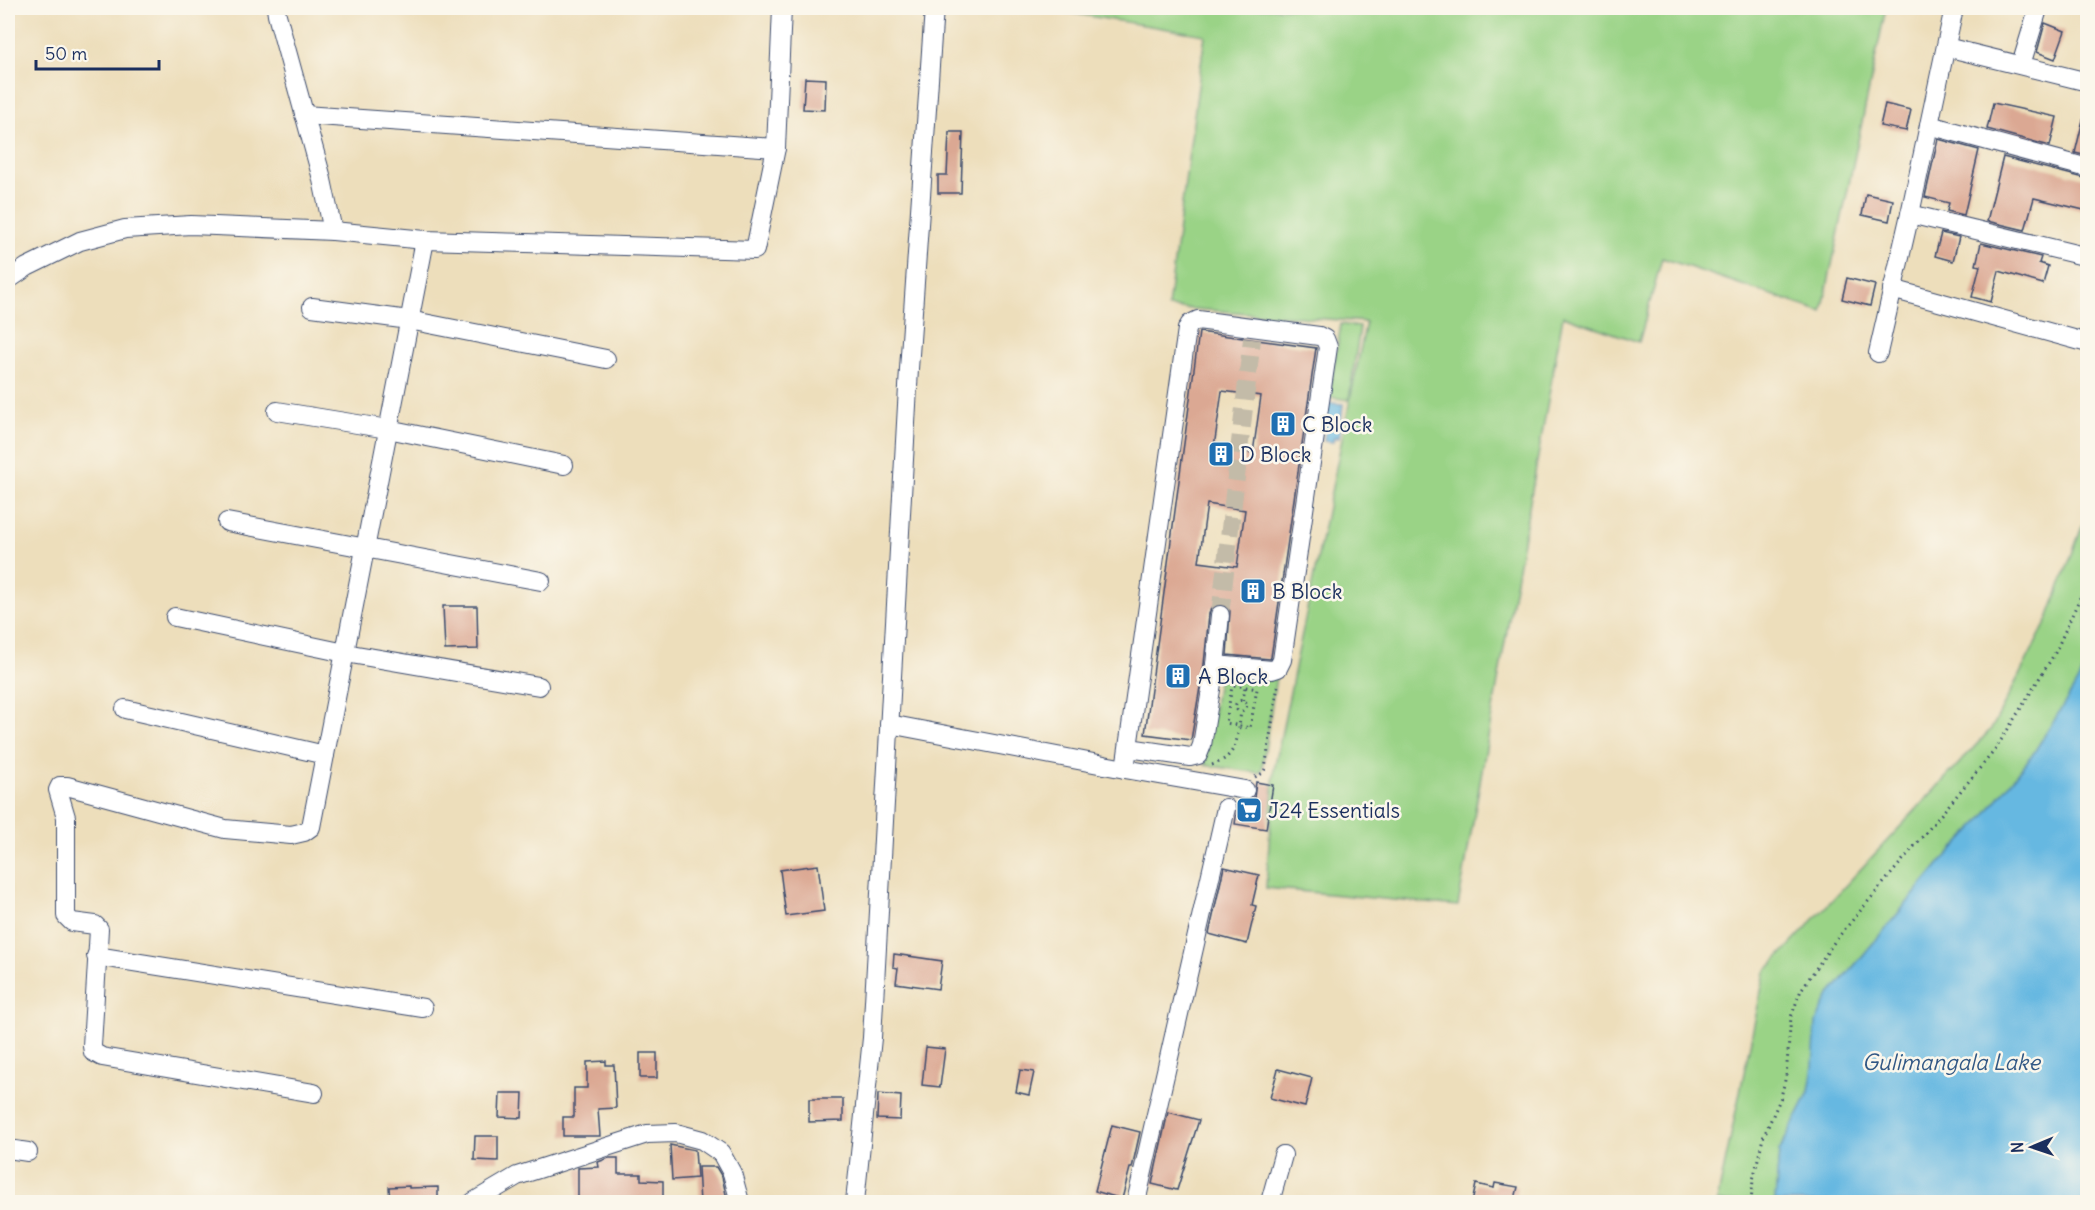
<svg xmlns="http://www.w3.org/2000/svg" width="2095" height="1210" font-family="Delius,sans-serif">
<rect width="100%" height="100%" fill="#fbf7ec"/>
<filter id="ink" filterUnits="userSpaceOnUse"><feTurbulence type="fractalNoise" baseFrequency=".0167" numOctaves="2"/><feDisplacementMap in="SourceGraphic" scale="12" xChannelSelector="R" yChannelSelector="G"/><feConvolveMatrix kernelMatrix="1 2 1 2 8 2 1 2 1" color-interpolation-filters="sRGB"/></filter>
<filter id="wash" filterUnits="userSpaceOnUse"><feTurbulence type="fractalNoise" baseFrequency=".008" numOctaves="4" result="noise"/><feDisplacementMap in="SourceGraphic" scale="24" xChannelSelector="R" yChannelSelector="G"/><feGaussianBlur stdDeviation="1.35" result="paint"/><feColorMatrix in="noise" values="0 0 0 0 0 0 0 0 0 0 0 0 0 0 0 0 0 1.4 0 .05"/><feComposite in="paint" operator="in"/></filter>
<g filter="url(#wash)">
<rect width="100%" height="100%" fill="#eddebb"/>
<g fill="#9ad386" stroke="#5a8172" stroke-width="1.5">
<polygon points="1040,8 1886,8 1822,312 1662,258 1639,342 1563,316 1458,906 1266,888 1274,770 1366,322 1168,307 1205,35"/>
<polygon points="1341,324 1360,327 1349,400 1329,397"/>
<polygon points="2087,513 2087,663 2073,690 2033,754 1982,819 1943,860 1828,997 1809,1092 1779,1152 1775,1202 1717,1202 1765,972 1992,728 2048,619"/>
<polygon points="1225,672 1276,677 1262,770 1259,773 1205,765 1218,680"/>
</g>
<g fill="#66b8e1" stroke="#4074a0" stroke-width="1.5">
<polygon points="1328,403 1343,404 1339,438 1334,437 1333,442 1324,441"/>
<polygon points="2087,663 2087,1202 1775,1202 1779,1152 1809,1092 1813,1066 1816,1022 1828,997 1943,860 1982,819 2033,754 2073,690"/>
</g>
<g id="blocks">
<g fill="#dba893" fill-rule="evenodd">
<polygon points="2045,23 2065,31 2055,59 2037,52"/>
<polygon points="805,78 826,79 825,110 803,109"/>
<polygon points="1993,103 2057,117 2050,146 1987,129"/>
<polygon points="1885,104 1911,110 1906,131 1880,126"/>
<polygon points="2083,120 2088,121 2088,156 2075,153"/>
<polygon points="949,132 963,132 961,193 938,193 938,175 947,175"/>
<polygon points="1938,139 1979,150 1964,215 1947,211 1949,203 1925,197"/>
<polygon points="2003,157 2088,179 2088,211 2034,198 2025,230 1987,221"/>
<polygon points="1866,194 1893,200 1889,221 1862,215"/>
<polygon points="1941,233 1959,237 1953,261 1935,256"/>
<polygon points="1981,243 2041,257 2039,263 2048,266 2043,284 1999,271 1991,302 1972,297 1980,266 1976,265"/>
<polygon points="1847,278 1875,285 1870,306 1842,299"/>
<path d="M 1199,332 L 1316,348 L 1271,657 L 1270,659 L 1227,655 L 1230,611 L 1227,606 L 1222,604 L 1216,605 L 1211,608 L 1209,614 L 1204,664 L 1191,740 L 1145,734 ZM 1222,391 L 1261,396 L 1253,453 L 1214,447 ZM 1207,504 L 1245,510 L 1237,567 L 1199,562 Z"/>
<polygon points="443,606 477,606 478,649 445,650"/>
<polygon points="1256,782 1273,785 1266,829 1235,824 1238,804 1253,806"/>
<polygon points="818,865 824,911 786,916 780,870"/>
<polygon points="1224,867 1259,875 1252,905 1256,906 1247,944 1209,934"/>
<polygon points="894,954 942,961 938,989 896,983 898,968 893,967"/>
<polygon points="926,1047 945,1049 940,1087 922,1085"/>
<rect x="640" y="1053" width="17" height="25"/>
<polygon points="606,1061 606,1065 614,1065 616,1108 598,1109 600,1136 563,1136 563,1117 574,1117 574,1088 587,1088 587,1062"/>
<polygon points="1278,1069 1312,1078 1305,1107 1270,1098"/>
<polygon points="1020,1070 1034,1072 1029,1095 1016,1092"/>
<polygon points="500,1093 523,1093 522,1118 499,1117"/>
<polygon points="878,1094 901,1096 900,1120 877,1119"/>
<polygon points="809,1099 843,1099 843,1121 809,1122"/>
<polygon points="1168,1112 1199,1120 1177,1190 1152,1184"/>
<polygon points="1112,1125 1140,1132 1132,1168 1130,1168 1122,1199 1095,1191"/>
<polygon points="475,1136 498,1136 498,1161 474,1160"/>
<polygon points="670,1145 695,1150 697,1178 672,1180"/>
<polygon points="609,1158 618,1158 618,1174 641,1174 641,1180 663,1181 663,1203 624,1203 624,1199 578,1200 578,1168 599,1167 598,1162"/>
<polygon points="698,1167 716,1167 722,1177 728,1203 700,1203"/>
<polygon points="1495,1183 1518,1187 1514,1203 1472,1203 1476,1184 1494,1188"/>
<polygon points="409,1186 409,1188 438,1187 438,1203 390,1203 389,1187"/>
</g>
</g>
</g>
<g filter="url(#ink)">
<use href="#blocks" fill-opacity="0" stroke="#3a496c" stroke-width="1.5"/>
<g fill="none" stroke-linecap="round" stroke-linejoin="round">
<polyline stroke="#c3bba8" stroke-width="18" stroke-dasharray="18 9" stroke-linecap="butt" points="1220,615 1252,339"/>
<g stroke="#3a496c" stroke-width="20">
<g id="minor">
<polyline points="276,8 277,15 321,175 333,231"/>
<polyline points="1946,47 2088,82"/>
<polyline points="2021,65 2038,9"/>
<polyline points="304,115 776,148"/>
<polyline points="1929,125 2088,168"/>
<polyline points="1910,214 2088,257"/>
<polyline points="8,280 27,267 80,241 125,229 191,225 333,231 425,240 755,250 776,148 782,8"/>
<polyline points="1892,289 2088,343"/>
<polyline points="312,307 409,320 606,359"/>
<polyline points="1878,353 1910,214 1954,8"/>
<polyline points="277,411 388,429 564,465"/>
<polyline points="227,522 541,581"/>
<polyline points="175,617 345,653 539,686"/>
<polyline points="125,709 325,755"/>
<polyline points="889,724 1125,769 1245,790"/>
<polyline points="1129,748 1190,757 1198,755 1202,745 1215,665 1220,615"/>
<polyline points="1125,769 1187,329 1190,324 1198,320 1319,336 1325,339 1328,347 1282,660 1278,668 1272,670 1215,665"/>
<polyline points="96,956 423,1008"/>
<polyline points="314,1093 102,1057 93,1052 92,1046 99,929 95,925 72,922 66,916 66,817 58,790 60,786 67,786 225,829 291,835 304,832 311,827 425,240"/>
<polyline points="8,1149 28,1152"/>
<polyline points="473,1202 517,1176 647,1134 676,1133 702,1140 721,1153 732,1173 740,1202"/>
<polyline points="855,1202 872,1038 909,369 934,8"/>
<polyline points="1136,1202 1226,808"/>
<polyline points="1270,1202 1283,1155"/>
</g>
</g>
<g stroke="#3a496c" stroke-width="3" stroke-dasharray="1.5 4.5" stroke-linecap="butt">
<polygon points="1234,685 1257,689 1250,728 1226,723 1232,686"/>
<circle cx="1241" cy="706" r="5.5"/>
<polyline points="1243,701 1245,687"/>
<path d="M 1212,765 C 1239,756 1237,737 1241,712"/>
<polyline points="1255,777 1263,773 1265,769 1278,685"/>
<polyline points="1751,1202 1753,1180 1763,1138 1781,1097 1786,1076 1791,1017 1801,990 1835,941 1995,750 2055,653 2088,580"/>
</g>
<use href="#minor" stroke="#fff" stroke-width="18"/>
</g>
</g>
<defs>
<g id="building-square" transform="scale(1.35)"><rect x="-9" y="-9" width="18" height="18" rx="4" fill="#1f6fb2" stroke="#fbf7ec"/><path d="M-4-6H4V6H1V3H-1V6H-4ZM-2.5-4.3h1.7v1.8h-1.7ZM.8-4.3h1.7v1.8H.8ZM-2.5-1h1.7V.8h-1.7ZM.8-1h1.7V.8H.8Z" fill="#fff"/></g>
<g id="supermarket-square" transform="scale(1.35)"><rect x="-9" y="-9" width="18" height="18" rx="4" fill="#1f6fb2" stroke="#fbf7ec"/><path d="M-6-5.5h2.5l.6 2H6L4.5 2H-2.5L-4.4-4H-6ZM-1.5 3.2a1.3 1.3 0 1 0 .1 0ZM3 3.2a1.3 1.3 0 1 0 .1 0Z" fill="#fff"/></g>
</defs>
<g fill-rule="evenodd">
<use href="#building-square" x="1283" y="424"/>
<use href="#building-square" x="1221" y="454"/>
<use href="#building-square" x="1253" y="591"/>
<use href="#building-square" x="1178" y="676"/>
<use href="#supermarket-square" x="1249" y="810"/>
</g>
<g text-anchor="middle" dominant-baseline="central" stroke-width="5" stroke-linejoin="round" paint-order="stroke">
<g font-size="21" fill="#1b2f5e" stroke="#fbf7ec" text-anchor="start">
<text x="1302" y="424">C Block</text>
<text x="1240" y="454">D Block</text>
<text x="1272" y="591">B Block</text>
<text x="1198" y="676">A Block</text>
<text x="1268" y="810">J24 Essentials</text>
</g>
<g font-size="22" font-style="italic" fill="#325885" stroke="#fbf7ec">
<text x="1951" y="1062">Gulimangala Lake</text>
</g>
</g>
<rect width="2095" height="1210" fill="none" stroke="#fbf7ec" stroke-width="30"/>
<g transform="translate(2032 1147) rotate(268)" stroke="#fbf7ec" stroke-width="4.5" paint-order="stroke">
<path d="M0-4.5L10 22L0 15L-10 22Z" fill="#1b2f5e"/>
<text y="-9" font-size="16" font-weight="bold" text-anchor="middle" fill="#1b2f5e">N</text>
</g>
<path d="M36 60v9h123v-9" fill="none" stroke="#1b2f5e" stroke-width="3"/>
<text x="45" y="60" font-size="18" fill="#1b2f5e" stroke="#fbf7ec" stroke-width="4.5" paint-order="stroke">50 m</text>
</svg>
